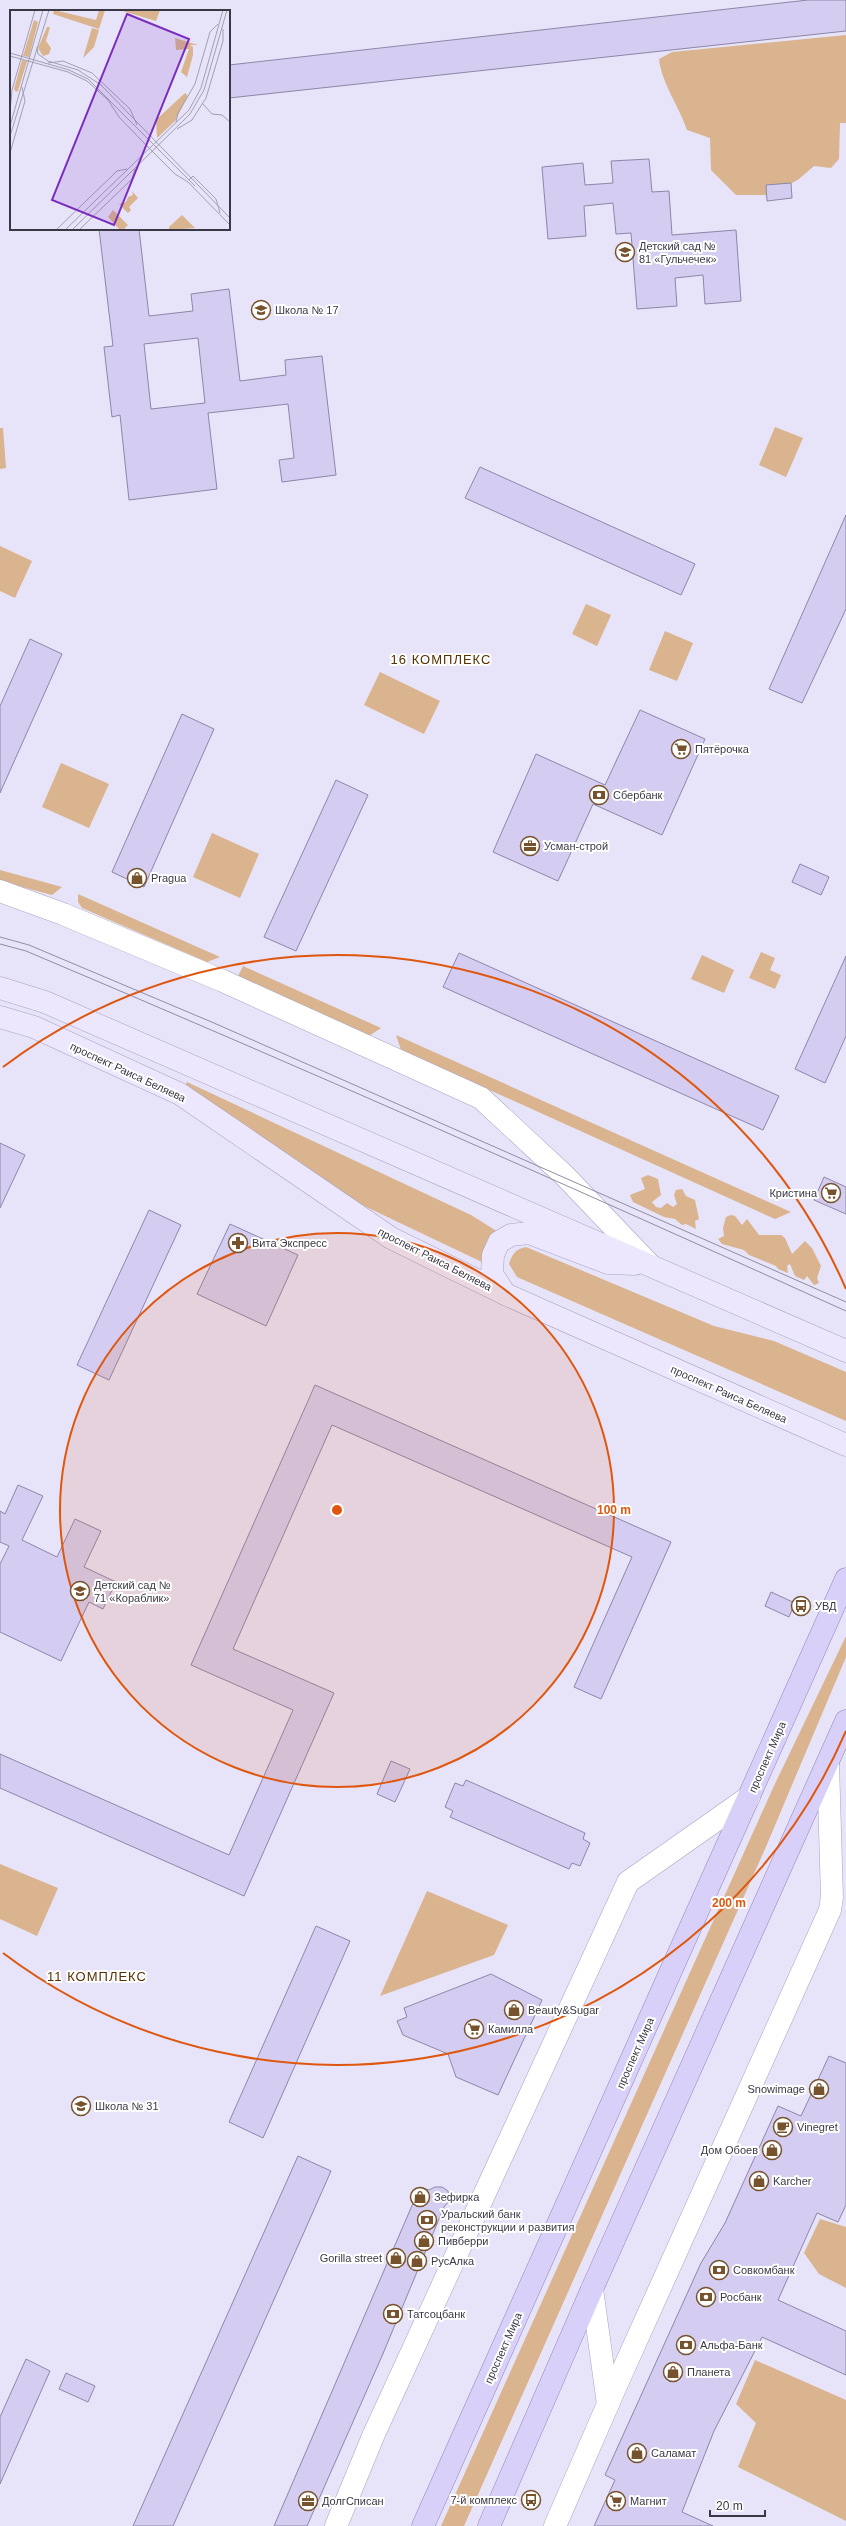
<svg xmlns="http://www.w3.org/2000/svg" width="846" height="2526" font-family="Arial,sans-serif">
<rect width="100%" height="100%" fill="#e7e3f9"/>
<g fill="#dab48e">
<path d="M 846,35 L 846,123 L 840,123 L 839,159 L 831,168 L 814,166 L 799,179 L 771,195 L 736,195 L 711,170 L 710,138 L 687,130 C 679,106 662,84 659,59 L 672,52 Z"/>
<polygon points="775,427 803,438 786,477 759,465"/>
<polygon points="0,428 3,428 6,468 0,469"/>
<polygon points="0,546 32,561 15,598 0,591"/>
<polygon points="586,604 611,615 597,646 572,634"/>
<polygon points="665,631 693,643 677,681 649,670"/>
<polygon points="380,672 440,701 424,734 364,705"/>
<polygon points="61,763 109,784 89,828 42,807"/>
<polygon points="212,833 259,854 240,898 193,877"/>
<polygon points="0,870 62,887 52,895 0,881"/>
<polygon points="78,894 220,957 207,962 82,908 78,902"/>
<polygon points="761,952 775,958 770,970 781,975 775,989 749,978"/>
<polygon points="702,955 734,970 724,993 691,979"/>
<polygon points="243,966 381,1028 369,1036 238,976"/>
<polygon points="396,1035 791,1212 775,1219 401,1050"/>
<polygon points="187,1082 471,1215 498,1232 484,1263 360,1204 184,1087"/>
<polygon points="648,1175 658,1179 661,1195 652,1202 656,1207 661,1208 667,1203 673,1207 677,1204 674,1195 676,1190 682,1189 686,1196 695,1200 699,1219 695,1221 696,1229 686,1224 682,1225 675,1219 664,1217 633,1202 630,1195 645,1189 641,1178"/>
<polygon points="731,1215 735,1216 742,1225 747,1219 759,1235 781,1235 785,1238 792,1254 805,1241 812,1248 821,1266 817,1278 819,1283 814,1285 807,1276 804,1280 795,1276 790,1264 787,1266 788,1273 778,1269 776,1266 749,1255 744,1250 722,1244 718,1239 724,1236 723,1228 726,1217"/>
<path d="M 526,1247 L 714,1326 L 774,1341 L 846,1372 L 846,1421 L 517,1277 L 509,1264 C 512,1254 516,1249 526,1247 Z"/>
<polygon points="846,1636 846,1657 765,1849 464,2526 441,2526 773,1788"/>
<polygon points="0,1864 58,1888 37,1936 0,1919"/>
<polygon points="427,1891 508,1925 494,1955 380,1996"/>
<polygon points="820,2219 846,2227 846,2288 819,2274 804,2253"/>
<polygon points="755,2360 846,2400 846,2521 738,2467 756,2423 736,2404"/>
</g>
<g fill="#d4cdf1" stroke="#8d86a8" fill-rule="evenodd">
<polygon points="808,0 846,0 846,31 229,98 229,65"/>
<polygon points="649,159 652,192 669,191 672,235 736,230 741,301 705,304 703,275 675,278 677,306 637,309 631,233 616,234 613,203 584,206 586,236 548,239 542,167 583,163 585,185 613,183 611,161"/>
<polygon points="791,183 792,198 767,201 766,185"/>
<path d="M 99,229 L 139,229 L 149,316 L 193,311 L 191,294 L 229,289 L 240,381 L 286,375 L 285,360 L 322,356 L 336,475 L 282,482 L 279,460 L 294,458 L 288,404 L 208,413 L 217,489 L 129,500 L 120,415 L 112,417 L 104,347 L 113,346 ZM 198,338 L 205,403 L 151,409 L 144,344 Z"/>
<polygon points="480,467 695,564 681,595 465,498"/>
<polygon points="846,515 846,609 802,703 769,689"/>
<polygon points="30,639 62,654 0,793 0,706"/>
<polygon points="640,710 705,739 662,835 593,804 558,881 493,852 536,754 605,785"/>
<polygon points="182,714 214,729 144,887 112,872"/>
<polygon points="336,780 368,795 296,951 264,937"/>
<polygon points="800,864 829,877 821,895 792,882"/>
<polygon points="459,953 779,1096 763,1130 443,987"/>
<polygon points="846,956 846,1036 825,1083 795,1069"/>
<polygon points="0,1143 25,1155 0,1208"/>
<polygon points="824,1177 846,1187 846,1214 814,1200"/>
<polygon points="149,1210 181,1225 109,1380 77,1365"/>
<polygon points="230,1224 298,1255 266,1326 197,1294"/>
<polygon points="315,1385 671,1542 601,1699 574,1687 632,1557 332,1425 233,1649 334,1693 244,1896 0,1788 0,1754 229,1855 293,1710 191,1665"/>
<polygon points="18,1485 43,1496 22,1540 57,1557 75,1519 101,1531 84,1567 116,1582 103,1609 89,1602 61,1661 0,1632 0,1564 9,1546 0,1542 0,1511 5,1514"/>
<polygon points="771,1592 795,1603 789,1617 765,1606"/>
<polygon points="391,1761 410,1769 395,1802 377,1794"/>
<polygon points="466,1780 585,1833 583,1839 590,1843 580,1866 572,1863 569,1869 450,1817 453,1811 445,1807 455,1783 463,1786"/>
<polygon points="316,1926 350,1941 263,2138 229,2122"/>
<polygon points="491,1974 542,2000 498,2095 456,2077 448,2054 403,2035 397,2021 407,2017 404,2008"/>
<polygon points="829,2056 846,2063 846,2205 838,2222 817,2213 778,2300 846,2331 846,2375 762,2337 714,2431 682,2512 713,2526 594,2526 615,2480 605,2475 701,2263 725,2223 778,2106 801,2116"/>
<polygon points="298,2156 331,2171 305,2230 173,2526 133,2526"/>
<polygon points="420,2187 429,2190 435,2187 442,2187 448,2191 450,2200 444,2207 382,2356 307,2526 274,2526"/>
<polygon points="26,2359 50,2371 0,2484 0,2417"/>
<polygon points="66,2373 95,2386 88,2402 59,2389"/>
</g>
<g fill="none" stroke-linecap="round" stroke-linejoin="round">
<g stroke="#a8a2c4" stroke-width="23">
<g id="street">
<polyline points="0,891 63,914 223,981 481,1098 565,1176 650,1265"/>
<polyline points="592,2289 608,2404"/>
<polyline points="336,2526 374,2434 628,1882 749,1797"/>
<polyline points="555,2526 615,2388 830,1910 832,1897 828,1763"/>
</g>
</g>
<g stroke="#a8a2c4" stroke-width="23">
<g id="secondary">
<polyline points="0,988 45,1002 846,1351"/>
<polyline points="0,1017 34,1027 180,1094 391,1238 505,1294 846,1445"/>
<polyline points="505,1294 492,1274 493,1255 499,1242 511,1235 529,1233 608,1263 635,1264"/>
</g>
</g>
<g stroke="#9086b8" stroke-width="23">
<g id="primary">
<polyline points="423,2526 846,1579"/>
<polyline points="489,2526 592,2289 846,1721"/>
</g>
</g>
<use href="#street" stroke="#fff" stroke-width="22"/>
<use href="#secondary" stroke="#ece7fc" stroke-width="22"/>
<use href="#primary" stroke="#d8d0f9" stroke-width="22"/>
<g stroke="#908d9f" stroke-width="1">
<polyline points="0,937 29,945 214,1023 846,1302"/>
<path d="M 0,944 L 26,951 C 301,1067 574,1188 846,1311"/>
</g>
</g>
<circle cx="337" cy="1510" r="277" fill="#df570f" fill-opacity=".12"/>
<g fill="none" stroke="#df570f" stroke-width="2">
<circle cx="337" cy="1510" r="277"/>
<path d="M846 1731A555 555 0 0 1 3 1953M3 1067A555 555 0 0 1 846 1289"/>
</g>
<defs>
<g id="school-ring" transform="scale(1)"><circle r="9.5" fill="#fff" stroke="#76532c" stroke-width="1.5"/><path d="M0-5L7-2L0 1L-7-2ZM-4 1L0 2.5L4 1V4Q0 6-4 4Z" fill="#76532c"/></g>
<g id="supermarket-ring" transform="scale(1)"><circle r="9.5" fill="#fff" stroke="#76532c" stroke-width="1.5"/><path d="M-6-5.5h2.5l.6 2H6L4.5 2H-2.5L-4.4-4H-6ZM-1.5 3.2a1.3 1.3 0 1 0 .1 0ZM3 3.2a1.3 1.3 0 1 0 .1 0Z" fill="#76532c"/></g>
<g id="bank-ring" transform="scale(1)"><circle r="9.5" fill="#fff" stroke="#76532c" stroke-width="1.5"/><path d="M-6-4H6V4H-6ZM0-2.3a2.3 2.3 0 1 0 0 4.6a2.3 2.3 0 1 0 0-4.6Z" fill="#76532c"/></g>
<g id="office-ring" transform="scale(1)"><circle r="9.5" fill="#fff" stroke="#76532c" stroke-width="1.5"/><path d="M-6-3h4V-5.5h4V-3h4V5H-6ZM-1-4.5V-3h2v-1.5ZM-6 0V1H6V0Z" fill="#76532c"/></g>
<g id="shop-ring" transform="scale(1)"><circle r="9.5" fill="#fff" stroke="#76532c" stroke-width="1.5"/><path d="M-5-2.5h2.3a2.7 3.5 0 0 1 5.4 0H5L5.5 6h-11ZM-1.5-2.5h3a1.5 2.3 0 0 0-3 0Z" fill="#76532c"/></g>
<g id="pharmacy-ring" transform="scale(1)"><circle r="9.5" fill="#fff" stroke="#76532c" stroke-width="1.5"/><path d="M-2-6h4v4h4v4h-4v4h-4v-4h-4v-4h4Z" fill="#76532c"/></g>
<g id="bus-ring" transform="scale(1)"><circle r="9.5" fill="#fff" stroke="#76532c" stroke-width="1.5"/><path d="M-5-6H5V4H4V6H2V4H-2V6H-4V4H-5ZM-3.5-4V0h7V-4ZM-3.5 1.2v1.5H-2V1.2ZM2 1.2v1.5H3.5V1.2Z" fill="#76532c"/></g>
<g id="cafe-ring" transform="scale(1)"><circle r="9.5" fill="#fff" stroke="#76532c" stroke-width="1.5"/><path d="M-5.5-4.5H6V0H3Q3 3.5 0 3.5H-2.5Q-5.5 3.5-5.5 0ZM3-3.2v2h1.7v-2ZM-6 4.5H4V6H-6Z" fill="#76532c"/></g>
</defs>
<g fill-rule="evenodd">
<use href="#school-ring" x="625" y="252"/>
<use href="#school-ring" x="261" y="310"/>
<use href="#supermarket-ring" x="681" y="749"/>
<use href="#bank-ring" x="599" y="795"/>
<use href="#office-ring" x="530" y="846"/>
<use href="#shop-ring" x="137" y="878"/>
<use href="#supermarket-ring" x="831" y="1193"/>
<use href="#pharmacy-ring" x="238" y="1243"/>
<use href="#school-ring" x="80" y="1591"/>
<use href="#bus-ring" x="801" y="1606"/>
<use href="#shop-ring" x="514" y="2010"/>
<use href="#supermarket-ring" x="474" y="2029"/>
<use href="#shop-ring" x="819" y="2089"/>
<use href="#school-ring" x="81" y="2106"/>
<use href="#cafe-ring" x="783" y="2127"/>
<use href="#shop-ring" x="772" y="2150"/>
<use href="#shop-ring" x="759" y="2181"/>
<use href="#shop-ring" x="420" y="2197"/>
<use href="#bank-ring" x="427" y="2220"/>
<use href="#shop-ring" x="424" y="2241"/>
<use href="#shop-ring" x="396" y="2258"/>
<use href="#shop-ring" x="417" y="2261"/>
<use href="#bank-ring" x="719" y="2270"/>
<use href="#bank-ring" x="706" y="2297"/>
<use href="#bank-ring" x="393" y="2314"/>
<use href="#bank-ring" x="686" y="2345"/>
<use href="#shop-ring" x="673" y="2372"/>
<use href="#shop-ring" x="637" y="2453"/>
<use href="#bus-ring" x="531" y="2500"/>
<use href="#office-ring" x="308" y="2501"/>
<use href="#supermarket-ring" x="616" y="2501"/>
</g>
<g text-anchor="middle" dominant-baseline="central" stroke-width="4" stroke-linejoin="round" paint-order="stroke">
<g font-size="11" fill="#3b3846" stroke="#fff" text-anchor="start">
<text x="639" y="246">Детский сад №<tspan x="639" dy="13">81 «Гульчечек»</tspan></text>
<text x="275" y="310">Школа № 17</text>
<text x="695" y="749">Пятёрочка</text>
<text x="613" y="795">Сбербанк</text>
<text x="544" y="846">Усман-строй</text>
<text x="151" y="878">Pragua</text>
<text x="817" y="1193" text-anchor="end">Кристина</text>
<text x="252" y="1243">Вита Экспресс</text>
<text x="94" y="1585">Детский сад №<tspan x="94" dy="13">71 «Кораблик»</tspan></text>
<text x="815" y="1606">УВД</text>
<text x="528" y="2010">Beauty&amp;Sugar</text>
<text x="488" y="2029">Камилла</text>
<text x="805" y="2089" text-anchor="end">Snowimage</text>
<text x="95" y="2106">Школа № 31</text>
<text x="797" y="2127">Vinegret</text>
<text x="758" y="2150" text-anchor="end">Дом Обоев</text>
<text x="773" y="2181">Karcher</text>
<text x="434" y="2197">Зефирка</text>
<text x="441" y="2214">Уральский банк<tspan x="441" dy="13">реконструкции и развития</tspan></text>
<text x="438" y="2241">Пивберри</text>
<text x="382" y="2258" text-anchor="end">Gorilla street</text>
<text x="431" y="2261">РусАлка</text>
<text x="733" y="2270">Совкомбанк</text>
<text x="720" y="2297">Росбанк</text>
<text x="407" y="2314">Татсоцбанк</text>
<text x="700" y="2345">Альфа-Банк</text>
<text x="687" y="2372">Планета</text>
<text x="651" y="2453">Саламат</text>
<text x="517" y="2500" text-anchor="end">7-й комплекс</text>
<text x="322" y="2501">ДолгСписан</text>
<text x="630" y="2501">Магнит</text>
</g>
<g font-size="11" fill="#3b3846" stroke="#fff">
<text transform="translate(128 1072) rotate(25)">проспект Раиса Беляева</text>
<text transform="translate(435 1259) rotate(27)">проспект Раиса Беляева</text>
<text transform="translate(729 1394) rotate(24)">проспект Раиса Беляева</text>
<text transform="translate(767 1757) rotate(-66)">проспект Мира</text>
<text transform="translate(635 2053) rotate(-66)">проспект Мира</text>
<text transform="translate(503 2348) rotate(-66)">проспект Мира</text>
</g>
<g font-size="13" letter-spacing="1" fill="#563100" stroke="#fff">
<text x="441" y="659">16 КОМПЛЕКС</text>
<text x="97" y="1976">11 КОМПЛЕКС</text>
</g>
</g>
<g transform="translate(10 10)">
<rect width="220" height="220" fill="#e7e3f9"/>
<path d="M 44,0 L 86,10 L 89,0 L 95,0 L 89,19 L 43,4 ZM 109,0 L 150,0 L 146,11 ZM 24,10 L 28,12 L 19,47 L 13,46 ZM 37,17 L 40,17 L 36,31 L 41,38 L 39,44 L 33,46 L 28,38 ZM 82,18 L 89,20 L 84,37 L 73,48 ZM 165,28 L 188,35 L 180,35 L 183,37 L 183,45 L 177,67 L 171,62 L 179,39 L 166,40 ZM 12,50 L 17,51 L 8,81 L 6,82 L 4,79 ZM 175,83 L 178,86 L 165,111 L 147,128 L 146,110 ZM 122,181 L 128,188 L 119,197 L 121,200 L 118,203 L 109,194 L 116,192 L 118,187 L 123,185 ZM 103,200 L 118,215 L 113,220 L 110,220 L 98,207 ZM 172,205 L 185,218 L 159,220 L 159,217 Z" fill="#dab48e"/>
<path fill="none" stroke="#a29fb1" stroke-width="1" d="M 27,37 L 28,44 L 38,51 L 68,60 L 91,75 L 220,208M 0,43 L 59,60 L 78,69 L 185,176M 0,46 L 58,62 L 77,71 L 98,90 L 109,107 L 134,133 L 165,164 L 178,172 L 220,215M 38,53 L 53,51 L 82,63 L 120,99 L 127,115M 193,94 L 202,104 L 212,105 L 220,112M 0,102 L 2,80 L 25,0M 166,112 L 168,103 L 185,74 L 200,22 L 208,14M 0,116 L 33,0M 167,119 L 182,110 L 196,88 L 213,31 L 213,19M 0,126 L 39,0M 0,143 L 15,91 L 12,77M 179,170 L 183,166 L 206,189 L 210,203M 46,220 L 107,161 L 117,159M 55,220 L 179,100 L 191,78 L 213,0M 62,220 L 180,104 L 194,80 L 217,0M 69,220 L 122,169 L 125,159"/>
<path fill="#7b2cbf" fill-opacity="0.15" stroke="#7b2cbf" stroke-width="2" d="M 117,4 L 179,29 L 104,215 L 42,190 Z"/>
<rect width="220" height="220" fill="none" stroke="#3b3846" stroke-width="2"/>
</g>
<circle cx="337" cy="1510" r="6" fill="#df570f" stroke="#fff" stroke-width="2"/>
<g font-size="12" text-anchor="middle" font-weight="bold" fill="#df570f" stroke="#fff" stroke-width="4" stroke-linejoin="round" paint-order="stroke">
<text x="614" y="1514">100 m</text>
<text x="729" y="1907">200 m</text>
</g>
<path d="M710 2510v6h55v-6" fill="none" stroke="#3b3846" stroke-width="2"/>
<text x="716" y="2510" font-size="12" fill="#3b3846" stroke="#ffffff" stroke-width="3" paint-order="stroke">20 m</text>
</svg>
